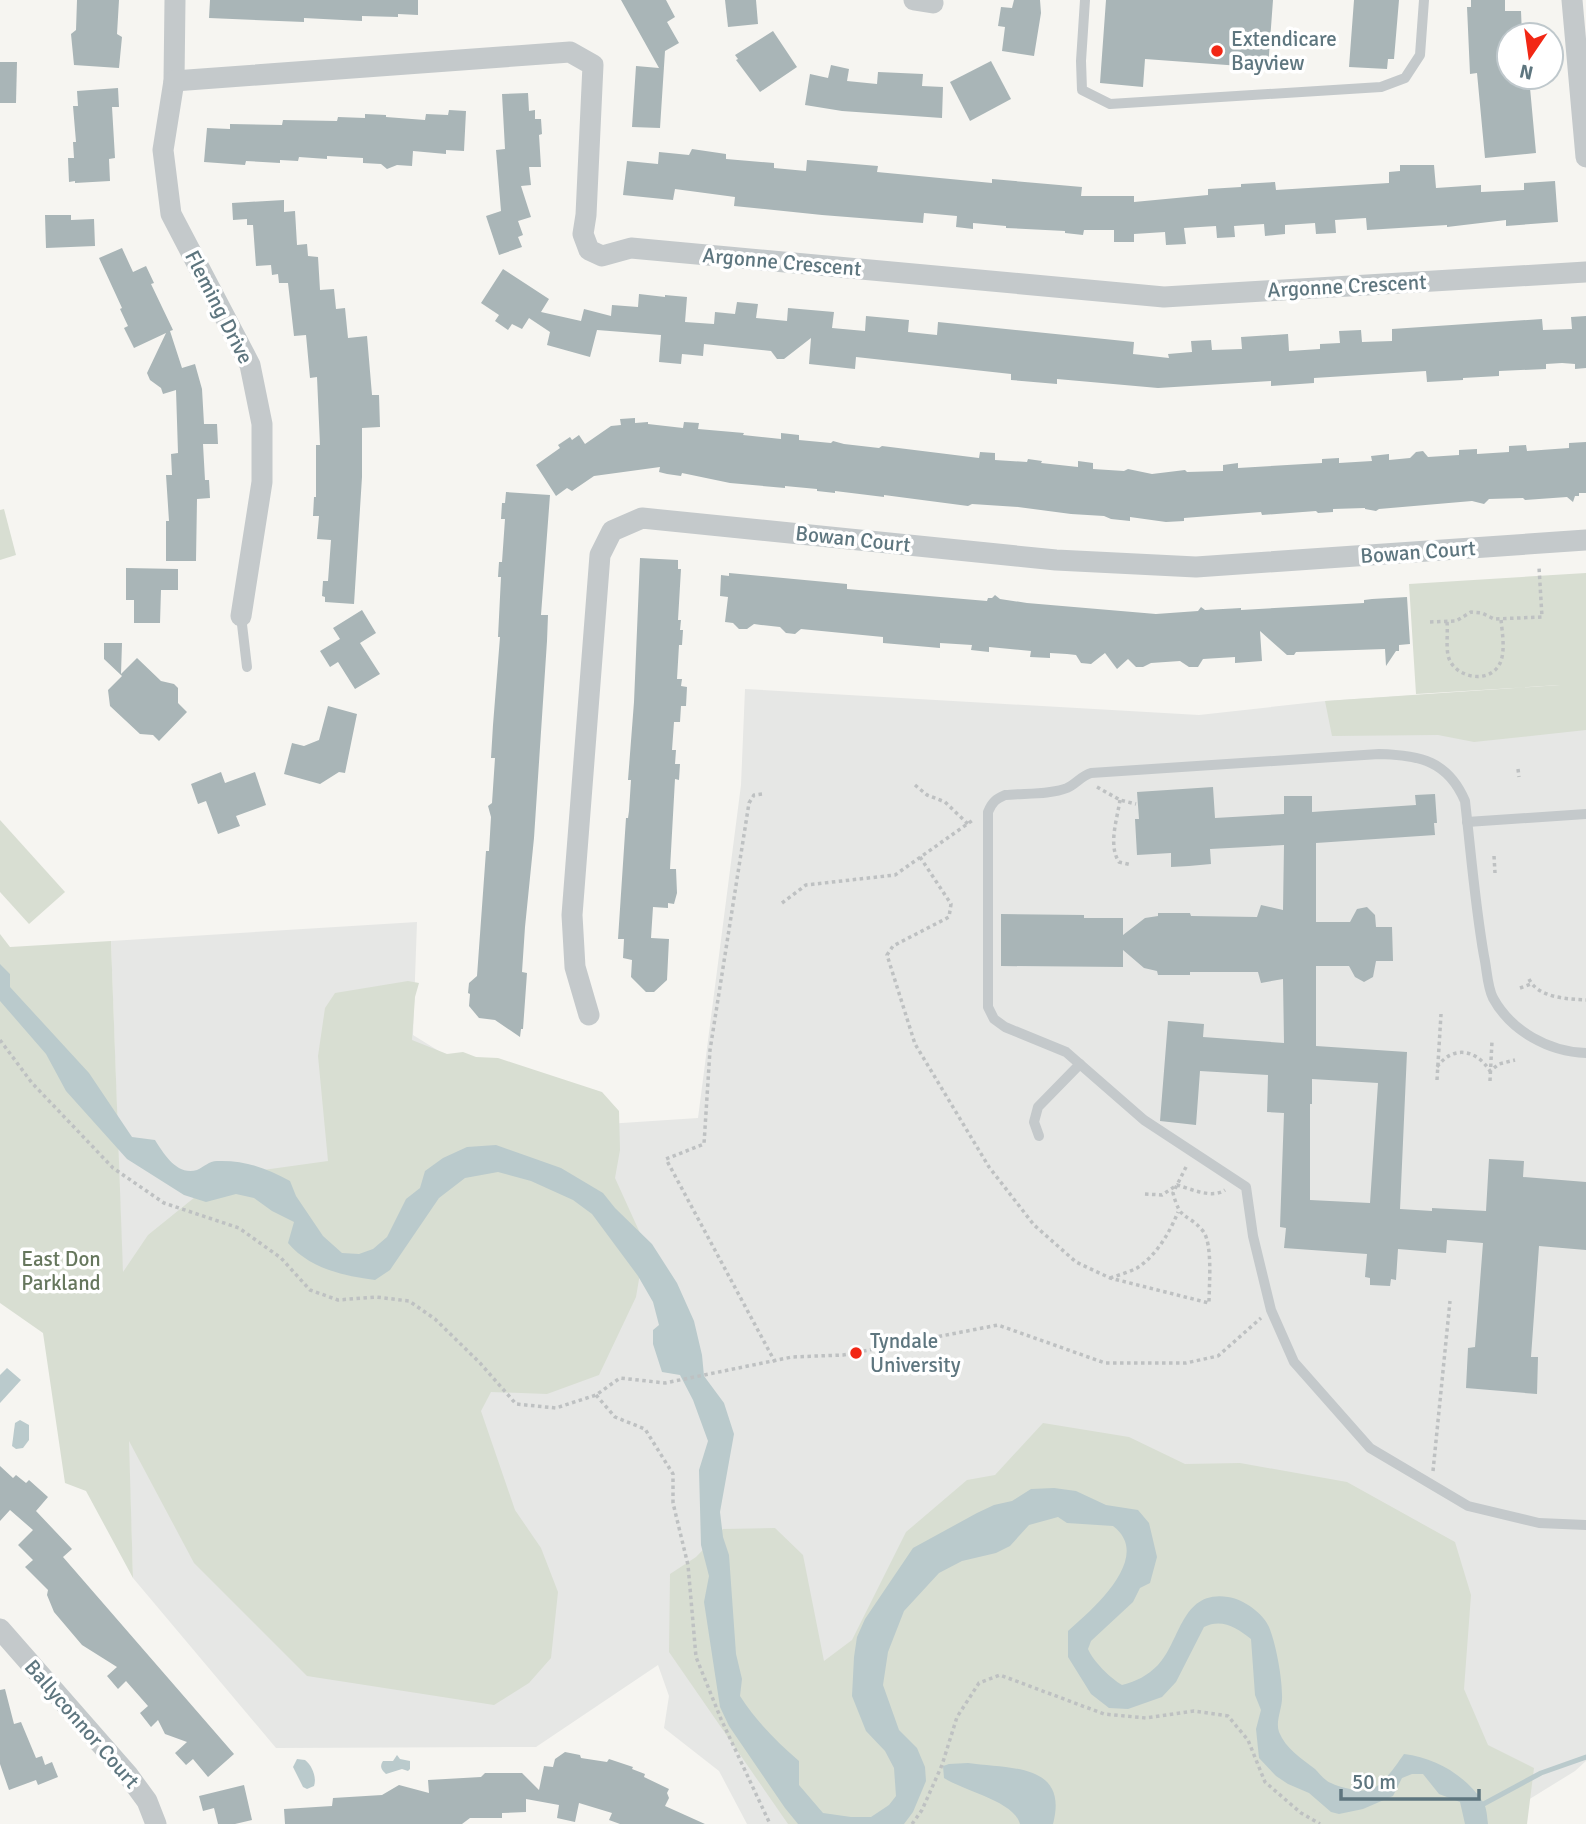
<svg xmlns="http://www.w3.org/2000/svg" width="1586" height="1824" font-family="Signika,sans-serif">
<rect width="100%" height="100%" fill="#f6f5f1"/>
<polygon fill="#e6e7e5" points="1586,684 1586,1761 1575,1771 1499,1818 1499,1824 747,1824 719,1771 664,1728 669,1696 658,1665 536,1747 276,1748 133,1578 111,941 417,922 413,1035 561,1127 698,1118 741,785 745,689 1199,715 1325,701"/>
<g fill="#d8ded2">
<polygon points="4,509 16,555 0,560 0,510"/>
<polygon points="1586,573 1586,730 1474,742 1438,735 1332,736 1325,701 1560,685 1416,694 1409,584"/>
<polygon points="0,820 65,892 29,924 0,892"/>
<polygon points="0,934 10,947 111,941 123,1272 148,1235 221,1176 328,1161 318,1056 325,1008 335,993 408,981 419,983 415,997 412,1040 447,1054 463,1052 476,1057 498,1058 602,1092 619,1111 620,1150 615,1178 645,1244 636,1297 599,1375 547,1394 491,1392 481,1411 515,1510 541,1548 558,1592 551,1658 529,1683 494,1705 307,1676 194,1563 129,1441 133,1578 86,1491 65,1483 43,1333 0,1303"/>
<polygon points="1043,1423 1129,1437 1185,1464 1240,1463 1347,1482 1455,1542 1471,1595 1464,1689 1488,1745 1534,1768 1527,1824 788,1824 669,1652 670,1574 696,1557 723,1529 775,1528 803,1555 824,1661 852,1640 906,1532 967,1480 995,1475"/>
</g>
<g fill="#bacacc">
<path d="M 0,964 L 10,974 L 10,987 L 89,1073 L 132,1137 L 155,1140 C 164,1154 177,1176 197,1170 C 204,1167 209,1161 217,1161 C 245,1160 266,1168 290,1181 L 296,1196 L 323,1236 L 342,1253 L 359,1254 L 373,1249 L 387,1237 L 406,1199 L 420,1188 L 425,1171 L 443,1158 L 467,1147 L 496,1145 L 561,1168 L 603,1193 L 615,1208 L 652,1244 L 677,1283 L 694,1321 L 702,1355 L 704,1376 L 724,1403 L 734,1434 L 720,1512 L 723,1537 L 729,1555 L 736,1654 L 742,1679 L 740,1696 C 756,1721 776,1741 799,1761 L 799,1785 L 823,1813 L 851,1817 L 871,1817 L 889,1805 L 896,1796 L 894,1768 L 885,1751 L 866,1731 L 852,1696 L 854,1657 L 857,1637 L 865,1619 L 913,1548 L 977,1513 L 994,1505 L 1012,1501 L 1031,1489 L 1054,1488 L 1076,1491 L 1106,1505 L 1138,1510 L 1149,1523 L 1157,1557 L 1150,1583 L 1140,1588 L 1133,1602 L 1091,1641 L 1088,1649 C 1093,1661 1110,1678 1122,1685 C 1137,1681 1147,1676 1158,1665 C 1181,1641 1181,1590 1228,1597 C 1243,1599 1263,1613 1269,1627 C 1276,1644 1282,1677 1282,1695 C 1283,1707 1275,1721 1279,1732 C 1286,1749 1301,1758 1315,1769 C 1320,1774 1325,1781 1331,1783 C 1341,1788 1362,1793 1372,1789 C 1385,1783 1396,1765 1404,1754 C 1436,1758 1465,1775 1483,1802 C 1487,1808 1487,1817 1488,1824 L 1465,1824 L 1460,1802 L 1439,1794 L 1423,1774 L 1412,1774 L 1402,1778 L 1393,1796 L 1363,1809 L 1339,1814 L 1331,1812 L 1309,1793 L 1288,1784 L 1276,1776 L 1259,1758 L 1256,1729 L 1261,1710 L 1255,1695 L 1251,1639 C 1237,1628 1222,1618 1204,1627 L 1176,1682 L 1162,1697 L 1128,1709 L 1109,1708 L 1091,1694 L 1068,1657 L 1068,1631 C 1092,1610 1154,1557 1113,1526 L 1067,1523 L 1058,1517 L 1029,1525 L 1010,1546 L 996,1553 L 962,1561 L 939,1573 L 904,1611 L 888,1652 L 883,1685 L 899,1730 L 917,1748 L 925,1767 L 926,1781 L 913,1812 L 904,1824 L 798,1824 L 785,1808 L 729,1726 L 720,1707 L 704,1602 L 709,1576 L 701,1545 L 699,1470 L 708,1441 L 693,1400 L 680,1375 L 662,1372 L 653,1344 L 653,1330 L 659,1325 L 653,1302 L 638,1276 L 592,1214 L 573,1200 L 531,1181 L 498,1172 L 465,1178 L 439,1198 L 390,1270 L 375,1280 C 343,1276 309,1268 288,1243 L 294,1222 L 272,1211 L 254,1198 L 236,1194 L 206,1202 L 184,1195 L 127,1159 L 66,1091 L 46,1054 L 0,1001 Z"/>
<polygon points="7,1368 21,1380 0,1403 0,1375"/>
<polygon points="20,1420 29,1425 29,1440 23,1448 16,1449 12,1446 15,1423"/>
<path d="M 397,1755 L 400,1759 L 410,1761 L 410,1769 L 408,1771 L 402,1769 L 386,1774 C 382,1770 379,1767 383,1761 L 393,1761 Z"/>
<path d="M 297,1759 L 305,1760 C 312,1765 317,1778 314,1786 L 307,1789 L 303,1787 L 293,1767 Z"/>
<path d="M 968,1763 C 1010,1769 1069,1763 1053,1824 L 1020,1824 C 1014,1801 964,1791 944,1778 L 943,1766 L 949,1764 Z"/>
</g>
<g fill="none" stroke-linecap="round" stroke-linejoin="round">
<polyline stroke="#bacacc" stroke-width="5" points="1478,1807 1541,1773 1586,1757"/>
</g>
<g fill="#a9b5b7" fill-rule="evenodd">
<polygon points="77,0 119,0 117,34 122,37 119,68 74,65 71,34 76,30"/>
<polygon points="210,0 418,0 418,15 398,14 398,17 362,16 362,21 304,18 304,22 209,18"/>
<polygon points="621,0 666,0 675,17 667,22 679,43 665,51 660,128 632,127 636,66 659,68"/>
<polygon points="725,0 756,0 758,24 728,27"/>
<polygon points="1014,0 1040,0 1041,13 1034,56 1002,51 1005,27 998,26 1001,7 1012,8"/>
<polygon points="1106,0 1273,0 1268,68 1145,59 1143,87 1100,83"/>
<polygon points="1354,0 1399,0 1394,59 1388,59 1387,69 1349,67"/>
<polygon points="1471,0 1505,0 1505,11 1521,11 1522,35 1509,35 1509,79 1529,77 1536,153 1485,158 1477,73 1470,74 1467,7 1471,7"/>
<polygon points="773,31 797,67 760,92 736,60 738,59 735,55"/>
<polygon points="991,61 1011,99 970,121 950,82"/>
<polygon points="0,62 17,62 16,103 0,103"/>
<polygon points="831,65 849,69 847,81 877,84 878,72 923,74 922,86 943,87 942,118 842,111 805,105 810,74 828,78"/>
<polygon points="118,88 119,107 112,107 115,158 109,159 110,181 75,183 75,181 69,182 68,158 74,158 73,142 76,142 73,106 78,106 77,91"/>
<polygon points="528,93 529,111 535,110 535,119 541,119 542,134 539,135 541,167 529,167 531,185 521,186 531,217 518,221 523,235 518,237 522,247 499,255 486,216 501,211 496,150 505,149 502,94"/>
<polygon points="449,110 466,111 464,151 446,150 446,154 413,151 412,166 397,165 387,169 381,164 363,163 363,158 327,156 327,159 299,157 298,161 280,160 280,163 246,161 245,165 204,162 207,128 230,129 230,124 282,125 283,120 337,121 338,117 365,118 365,114 386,115 386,117 425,120 426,114 448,115"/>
<polygon points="692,149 726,154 726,159 774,163 774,168 806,171 807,160 878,166 877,172 992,183 992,179 1082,187 1081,196 1134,196 1134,202 1208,195 1208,189 1241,187 1241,184 1275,182 1276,190 1389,183 1389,172 1400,171 1400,165 1434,165 1436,188 1481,185 1481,192 1524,190 1524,183 1555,181 1558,222 1506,226 1506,220 1447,227 1447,225 1367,230 1366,218 1335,220 1336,233 1316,234 1315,223 1285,225 1285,234 1265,236 1264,224 1234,226 1235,237 1217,238 1216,226 1184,228 1186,244 1166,245 1165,232 1134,234 1134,242 1114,242 1114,230 1084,230 1083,235 1065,233 1065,231 1006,228 1006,226 973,223 973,229 956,227 957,216 924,213 923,223 822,215 734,206 735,197 675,189 673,200 623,195 627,161 658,164 659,152 689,155"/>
<polygon points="284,200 284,212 295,211 297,245 307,244 308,256 318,257 320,290 334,289 336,309 345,308 348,338 367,336 372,395 379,395 380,427 362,428 362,477 354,604 325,602 325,597 322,596 323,581 328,581 331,540 317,539 319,516 313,516 314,497 316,497 316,445 320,445 317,377 310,378 306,335 294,336 288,283 279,283 278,274 272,275 271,265 256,266 253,225 247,225 247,219 233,220 232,203"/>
<polygon points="45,215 71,215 71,220 94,219 95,246 46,248"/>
<polygon points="122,248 133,272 146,266 154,283 151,284 173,330 170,331 182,368 195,364 202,389 204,424 217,424 218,444 203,444 205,480 209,480 210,498 197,499 196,561 166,561 166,521 169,521 166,475 172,475 171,454 178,453 176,390 163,394 161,388 150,380 147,373 166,333 134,348 124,328 128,326 120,309 122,308 99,258"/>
<polygon points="503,269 549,299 541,312 581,321 584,309 611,316 612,305 638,307 639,294 665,297 665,295 687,297 685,322 714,324 715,312 735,314 737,302 758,304 756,318 787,321 788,308 834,312 832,328 865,331 866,316 909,320 908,332 937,335 938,322 1134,342 1133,354 1169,358 1168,354 1192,352 1191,341 1211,340 1212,350 1242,349 1241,337 1288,334 1289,351 1320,349 1320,344 1340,343 1339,331 1361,330 1362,342 1392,341 1392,329 1542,319 1543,330 1572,329 1571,317 1586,316 1586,368 1575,369 1575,364 1562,363 1546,364 1546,369 1499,371 1499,376 1463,378 1463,380 1427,382 1426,371 1314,378 1314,383 1271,386 1271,381 1158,388 1057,379 1057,384 1011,380 1011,374 856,357 855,369 809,364 811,338 784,359 777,359 771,351 704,344 703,356 682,354 681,364 659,362 661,335 597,330 590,357 547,345 550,332 529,318 522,329 512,324 508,330 495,321 499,315 481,303"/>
<polygon points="635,418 635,423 648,422 648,424 683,428 684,422 699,423 698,429 744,433 743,435 781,439 781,433 799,435 799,440 831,443 833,441 844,444 879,448 882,446 979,458 980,452 995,453 995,460 1027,462 1028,459 1042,461 1041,463 1078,467 1078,461 1093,463 1093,469 1124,471 1128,469 1152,474 1185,470 1187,472 1223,471 1223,465 1238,463 1238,468 1322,463 1322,459 1339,458 1339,463 1372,461 1371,456 1389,454 1389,460 1410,458 1416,452 1423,451 1428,457 1459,455 1459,450 1477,449 1477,454 1509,452 1509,446 1526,445 1527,451 1569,448 1569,443 1586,442 1586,493 1579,493 1579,496 1575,496 1573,502 1567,497 1525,500 1523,498 1489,499 1484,504 1472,501 1379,509 1376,511 1365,509 1365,508 1333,509 1333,512 1318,513 1316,511 1262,515 1261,512 1184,518 1184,521 1166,522 1130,517 1130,521 1111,519 1104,516 1071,514 1018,507 972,504 968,506 884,495 884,497 835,491 835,493 817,491 817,489 785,486 785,488 730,483 682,473 681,476 667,474 659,472 660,467 594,476 572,491 567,488 556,496 536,465 560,448 558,445 570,437 572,440 579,435 585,444 611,426 621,425 620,419"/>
<polygon points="506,492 550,495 541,615 548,615 547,641 534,838 525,927 522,972 527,973 523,1029 521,1029 520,1037 495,1020 479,1018 469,1006 470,994 468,993 469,983 477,976 486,851 489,851 491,817 488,806 492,803 495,758 491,758 493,725 500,637 498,637 501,577 498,577 499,562 502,562 505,519 501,519 502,503 505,503"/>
<polygon points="640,558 678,560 678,569 681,569 678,620 681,620 680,630 683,630 682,645 679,645 677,679 682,679 681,686 687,687 686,706 681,706 680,722 674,722 672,750 676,750 675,764 680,764 679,780 675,779 670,869 676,869 677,893 674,904 668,903 668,908 653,907 651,938 669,939 667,980 654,992 646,992 631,977 632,960 623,958 624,939 618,939 626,818 628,818 629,811 631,780 628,780 634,702"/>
<polygon points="126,568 178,569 178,590 161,590 160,623 134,623 134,600 126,600"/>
<polygon points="729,573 847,584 847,589 987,601 988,598 992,598 995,595 1000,599 1027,603 1156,614 1198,611 1201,607 1205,610 1241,608 1241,610 1364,603 1364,600 1372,599 1407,597 1410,644 1399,645 1399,651 1396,651 1386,666 1385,649 1296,652 1294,655 1287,655 1260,631 1262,661 1235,663 1235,657 1203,659 1198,667 1189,667 1180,661 1151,663 1143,667 1136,667 1128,659 1117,669 1105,653 1091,664 1081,663 1076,655 1067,654 1050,653 1050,658 1030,657 1031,651 989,647 989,652 971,650 972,645 940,643 940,648 883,643 883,637 801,629 795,634 786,633 780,627 761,625 754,624 747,629 739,629 733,623 725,622 728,597 720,596 721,575 729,576"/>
<polygon points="362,610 376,633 360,643 380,674 355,689 338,662 330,667 320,651 340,639 333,628"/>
<polygon points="104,643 122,643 121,674 137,658 161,681 174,684 178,688 178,703 187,712 159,741 153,735 140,734 110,706 108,690 122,676 104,659"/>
<polygon points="328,706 357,714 345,773 339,772 320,784 284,774 292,743 304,746 319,740"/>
<polygon points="221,772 225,783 255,772 266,805 236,816 240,826 218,834 206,801 198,804 191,784"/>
<path d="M 1213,787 L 1215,818 L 1284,814 L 1284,796 L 1312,796 L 1312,812 L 1416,805 L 1415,795 L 1435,794 L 1437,823 L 1434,823 L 1435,835 L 1316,843 L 1316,922 L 1350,922 L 1357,909 L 1367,907 L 1375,915 L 1376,927 L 1392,927 L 1393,961 L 1376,961 L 1373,977 L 1364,982 L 1355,977 L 1349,966 L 1316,966 L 1316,1046 L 1407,1052 L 1400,1209 L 1432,1211 L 1432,1208 L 1486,1211 L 1489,1159 L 1524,1161 L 1523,1177 L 1586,1182 L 1586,1250 L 1539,1246 L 1531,1357 L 1538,1357 L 1537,1394 L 1466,1388 L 1468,1348 L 1475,1347 L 1483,1243 L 1447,1240 L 1446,1253 L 1398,1249 L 1396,1280 L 1391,1279 L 1390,1286 L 1370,1285 L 1370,1278 L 1365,1277 L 1367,1254 L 1284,1248 L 1286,1228 L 1280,1227 L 1284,1113 L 1267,1112 L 1268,1075 L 1200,1071 L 1196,1125 L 1160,1121 L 1168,1021 L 1204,1024 L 1203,1037 L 1284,1043 L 1283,979 L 1261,983 L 1258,972 L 1190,972 L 1190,975 L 1158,975 L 1157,971 L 1144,968 L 1123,950 L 1123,967 L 1001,966 L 1001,914 L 1084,915 L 1084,918 L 1123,918 L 1123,935 L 1145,918 L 1158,916 L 1158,913 L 1190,913 L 1191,916 L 1257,917 L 1261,905 L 1283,910 L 1284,845 L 1210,849 L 1211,864 L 1189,866 L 1171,867 L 1171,853 L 1137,855 L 1135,819 L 1139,819 L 1137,792 ZM 1312,1079 L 1378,1083 L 1370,1203 L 1310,1200 L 1310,1104 L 1312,1104 Z"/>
<polygon points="0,1466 13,1478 16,1475 26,1483 29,1480 48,1497 36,1511 72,1549 63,1557 234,1754 208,1777 193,1759 186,1765 175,1753 187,1742 165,1734 158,1720 151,1727 140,1713 148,1706 126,1681 118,1689 107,1676 117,1667 82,1645 54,1612 47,1595 48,1590 25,1567 33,1560 18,1545 33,1530 10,1510 0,1521"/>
<polygon points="5,1689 14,1724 21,1722 36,1758 42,1756 45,1765 52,1762 58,1777 38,1785 36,1780 9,1790 0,1764 0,1690"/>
<polygon points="565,1752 580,1755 581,1758 607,1762 609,1759 633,1767 632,1769 645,1774 644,1777 669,1789 667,1793 669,1798 665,1806 705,1824 620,1824 609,1820 612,1813 579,1803 575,1822 557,1818 559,1805 526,1799 526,1812 502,1813 502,1818 470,1818 462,1824 285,1824 284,1809 332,1806 333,1798 382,1795 399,1785 429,1793 428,1780 481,1777 485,1773 522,1773 539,1790 544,1766 553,1767 555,1759"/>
<polygon points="244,1785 252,1820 235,1824 218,1824 214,1808 203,1811 199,1796"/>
</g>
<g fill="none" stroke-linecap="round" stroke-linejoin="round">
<g stroke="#bec1c2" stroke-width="3.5" stroke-dasharray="3.5 3.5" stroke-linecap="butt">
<polyline points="1430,622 1456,621 1471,612 1482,613 1494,619 1542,617 1539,567"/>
<path d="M 1447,622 C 1448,633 1446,645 1448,655 C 1452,676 1484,684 1497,668 C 1507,656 1502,633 1501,619"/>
<polyline points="1518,769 1519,777"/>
<polyline points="915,785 927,795 945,802 968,824"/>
<polyline points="1097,787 1120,800 1136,804"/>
<polyline points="762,794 754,795 749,803 710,1050 704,1144 666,1159 775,1362"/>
<path d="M 1120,800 C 1117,820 1108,845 1119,862 L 1132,865"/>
<polyline points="1494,856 1495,873"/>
<path d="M 920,857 L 951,904 L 949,917 L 893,946 L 887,955 L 915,1044 L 989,1167 L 1034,1225 L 1076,1262 L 1110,1278 L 1209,1303 C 1209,1286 1213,1244 1203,1231 C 1186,1211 1181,1223 1173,1193 L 1187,1165"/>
<polyline points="782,903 806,885 895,875 973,820"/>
<path d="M 1529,979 C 1538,998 1568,999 1586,1000"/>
<polyline points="1520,988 1531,984"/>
<polyline points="0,1040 32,1083 113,1168 164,1203 239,1228 281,1258 310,1290 338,1300 376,1297 409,1301 435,1319 480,1363 516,1404 556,1408 596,1395 620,1378 665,1383 792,1357 843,1355 998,1325 1105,1363 1186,1363 1218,1356 1261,1318"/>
<path d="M 1437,1067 C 1453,1045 1476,1049 1490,1071 L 1499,1064 L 1515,1060"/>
<polyline points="1437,1080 1441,1014"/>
<polyline points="1490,1081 1492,1041"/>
<path d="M 1145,1194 L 1162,1195 L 1177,1185 C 1191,1189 1212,1199 1225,1190"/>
<path d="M 1110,1278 C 1119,1275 1129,1272 1137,1268 C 1156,1256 1170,1232 1178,1212"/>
<polyline points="596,1395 615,1417 645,1429 673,1474 673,1503 688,1565 696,1657 721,1719 770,1824"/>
<polyline points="1433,1471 1450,1301"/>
<polyline points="912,1824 922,1810 942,1765 957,1717 979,1683 1000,1675 1104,1714 1146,1718 1194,1711 1228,1716 1248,1740 1265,1782 1301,1813 1320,1824"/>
</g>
<g stroke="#c4c9cb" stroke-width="10">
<polyline points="1085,0 1081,61 1082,90 1110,104 1381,87 1405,78 1420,55 1424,0"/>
<polyline points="241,616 247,667"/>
<polyline points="1467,822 1586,814"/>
<path d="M 1586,1053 C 1549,1052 1511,1031 1493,998 C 1487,986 1487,969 1484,956 C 1475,905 1471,853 1465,801 C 1448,761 1420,755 1379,754 L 1091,773 C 1081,776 1076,784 1067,788 C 1050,795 1024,793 1005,795 C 996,799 992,802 988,812 L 988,1007 L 994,1019 L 1005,1027 L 1066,1052 L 1144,1120 L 1246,1187 L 1253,1236 L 1271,1310 L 1294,1362 L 1370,1448 L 1468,1506 L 1539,1523 L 1586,1525"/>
<polyline points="1039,1136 1034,1122 1038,1107 1080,1064"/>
</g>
<g stroke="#c4c9cb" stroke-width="21">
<polyline points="175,0 174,81 163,150 171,214 250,365 262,424 262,482 241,616"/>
<polyline points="914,0 933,3"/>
<polyline points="1572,0 1586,157"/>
<polyline points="174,81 570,52 593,65 586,215 583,234 589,250 602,256 631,248 1164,297 1586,272"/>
<polyline points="589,1015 575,967 572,915 600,555 612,531 642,518 1056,560 1196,567 1586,540"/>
<polyline points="0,1629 128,1775 147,1801 156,1824"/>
</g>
</g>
<g fill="#f22715" stroke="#fff" stroke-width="2.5">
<circle cx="1217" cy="51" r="7"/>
<circle cx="856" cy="1353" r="7"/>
</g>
<g text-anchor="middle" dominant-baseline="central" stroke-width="7" stroke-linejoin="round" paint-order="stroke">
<g font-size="21" fill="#5e767f" stroke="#fff" text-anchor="start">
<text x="1231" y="39">Extendicare<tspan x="1231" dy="24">Bayview</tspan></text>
<text x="870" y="1341">Tyndale<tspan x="870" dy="24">University</tspan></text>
</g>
<g font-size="21" fill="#5e767f" stroke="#fff">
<text transform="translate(782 262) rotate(5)">Argonne Crescent</text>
<text transform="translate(1347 286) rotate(-3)">Argonne Crescent</text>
<text transform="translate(219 307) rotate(63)">Fleming Drive</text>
<text transform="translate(853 539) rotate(6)">Bowan Court</text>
<text transform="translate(1418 552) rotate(-4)">Bowan Court</text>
<text transform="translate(82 1724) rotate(49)">Ballyconnor Court</text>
</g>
<g font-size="21" fill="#66775d" stroke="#fff">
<text x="61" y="1259">East Don<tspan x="61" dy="24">Parkland</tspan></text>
</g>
</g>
<g transform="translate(1530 56) rotate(193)"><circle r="33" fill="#ffffff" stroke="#bfc8cc" stroke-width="2"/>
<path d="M0-5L12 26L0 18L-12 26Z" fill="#f22715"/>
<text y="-10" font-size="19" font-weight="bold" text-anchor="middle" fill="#5e767f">N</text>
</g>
<path d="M1341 1789v10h138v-10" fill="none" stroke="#5e767f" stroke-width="3.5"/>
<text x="1352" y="1789" font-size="21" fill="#5e767f" stroke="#ffffff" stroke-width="5" paint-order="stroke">50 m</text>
</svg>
